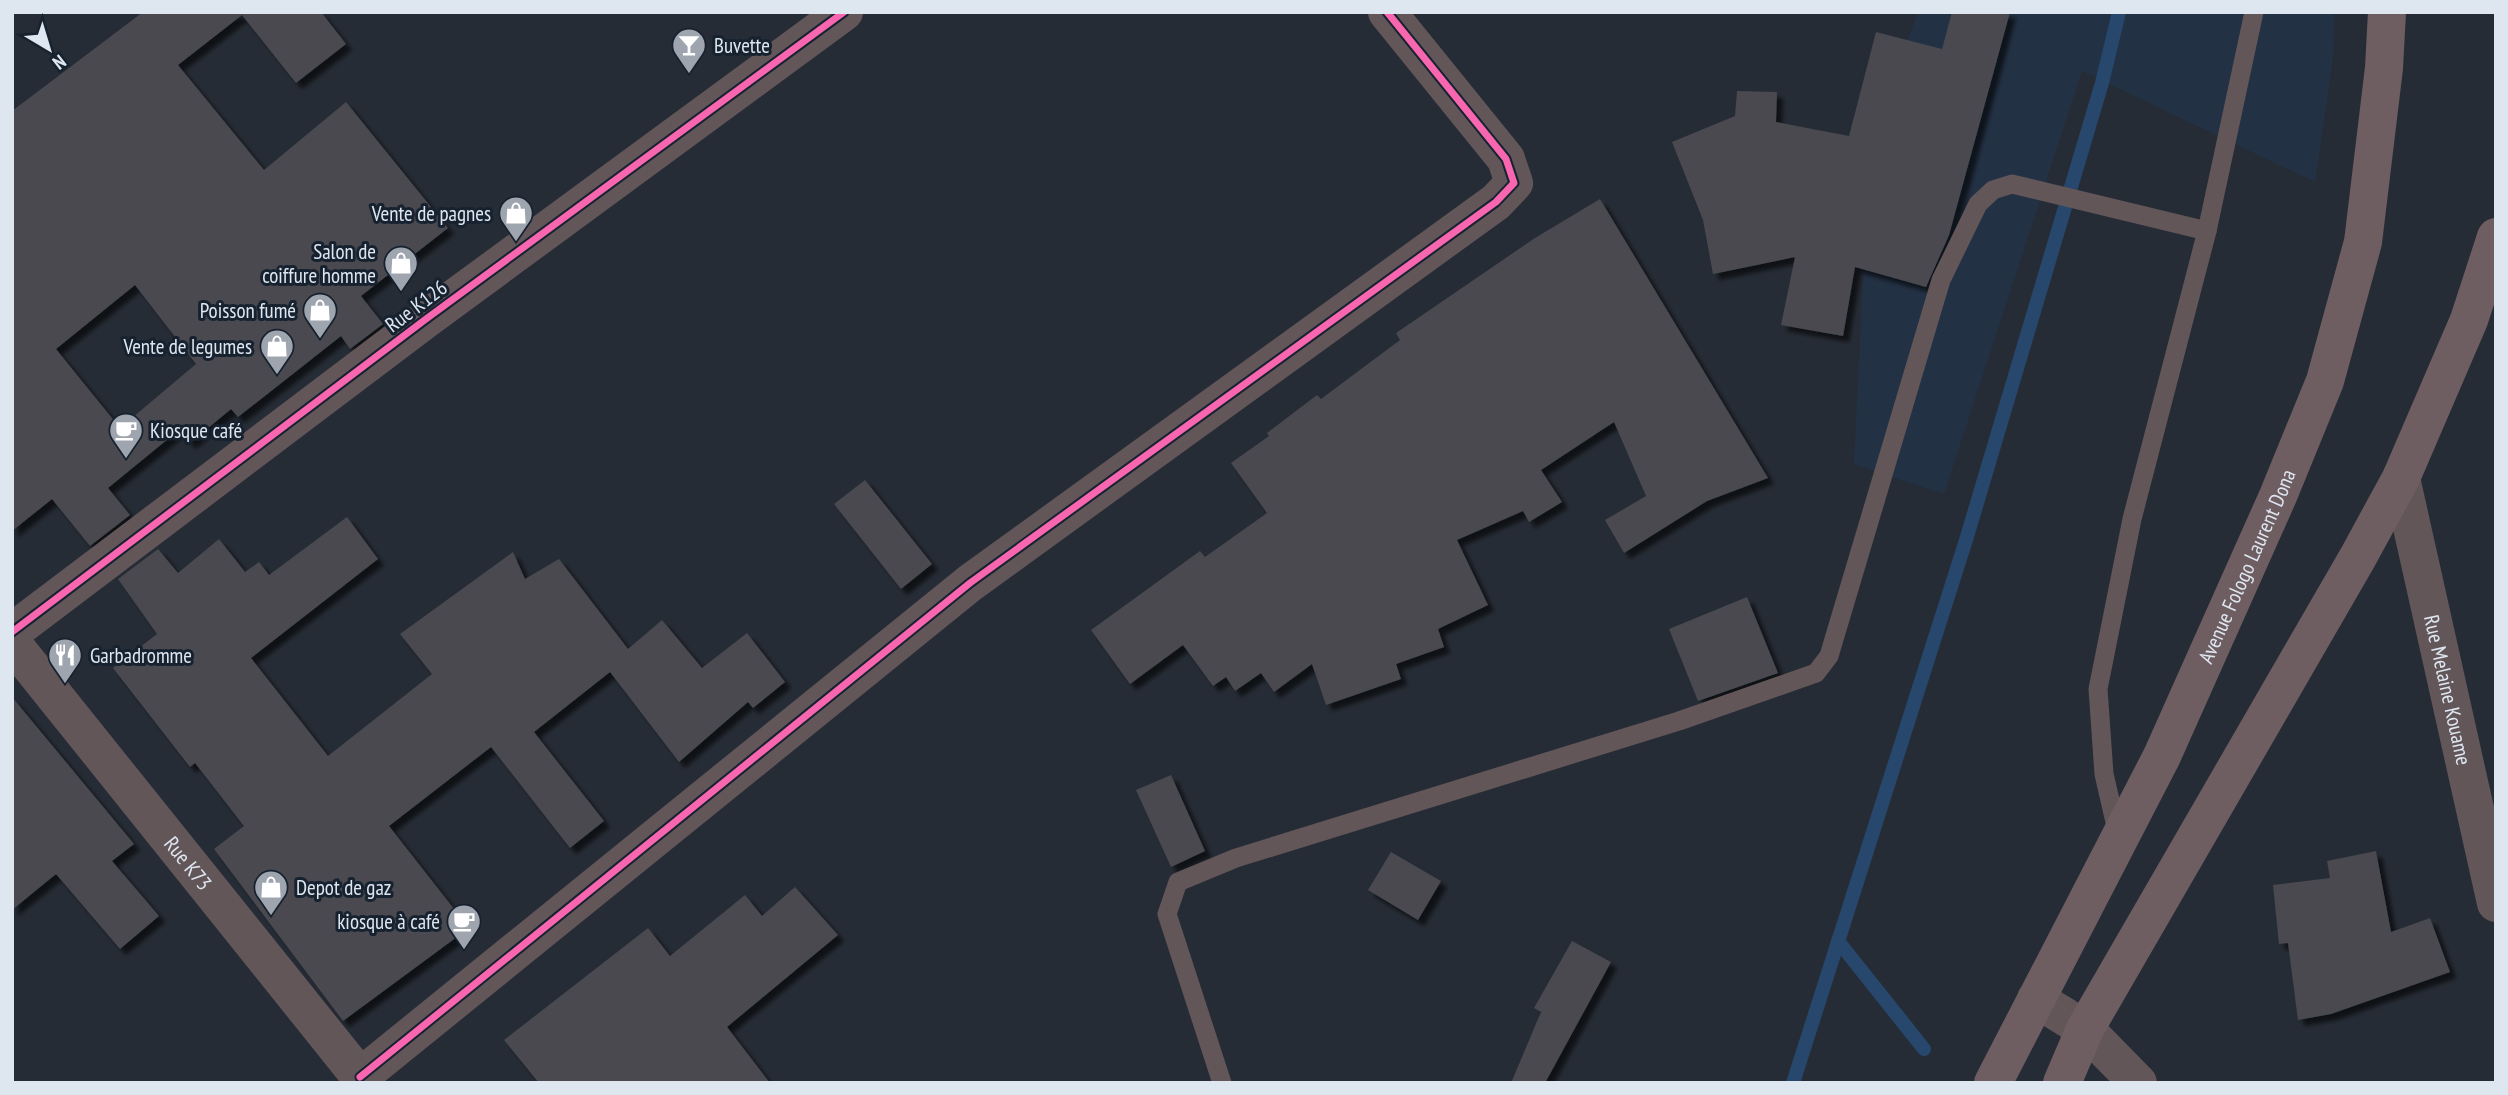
<svg xmlns="http://www.w3.org/2000/svg" width="2508" height="1095" font-family="'PT Sans Narrow',sans-serif">
<defs>
<filter id="shadow"><feDropShadow dx="6" dy="6" stdDeviation="2" flood-color="#0009"/></filter>
</defs>
<rect width="100%" height="100%" fill="#262c35"/>
<polygon fill="#233144" points="1918,12 2334,12 2333,59 2315,182 2082,71 1944,494 1854,464 1870,139"/>
<g fill="none" stroke-linecap="round" stroke-linejoin="round">
<g stroke="#27476c" stroke-width="14">
<polyline points="1838,941 1924,1049"/>
<polyline points="1793,1083 1966,540 2102,83 2119,12"/>
</g>
</g>
<g fill="#484950" fill-rule="evenodd" filter="url(#shadow)">
<path d="M 143,12 L 321,12 L 346,44 L 296,83 L 242,15 L 178,65 L 264,170 L 346,102 L 448,228 L 361,296 L 383,324 L 350,349 L 341,336 L 238,417 L 231,409 L 190,443 L 179,430 L 108,488 L 130,515 L 90,546 L 52,499 L 12,531 L 12,111 ZM 135,285 L 196,364 L 120,428 L 56,349 Z"/>
<polygon points="1952,12 2010,12 1949,235 1926,287 1855,267 1843,336 1781,325 1795,257 1713,274 1703,220 1672,142 1735,116 1737,91 1777,92 1776,122 1849,136 1876,32 1942,49"/>
<polygon points="1600,199 1768,478 1707,501 1624,553 1605,520 1646,496 1614,422 1541,470 1562,502 1529,522 1523,511 1457,540 1488,605 1438,629 1444,647 1396,664 1401,679 1326,705 1312,664 1274,692 1261,673 1235,691 1226,677 1213,686 1183,645 1130,684 1091,630 1200,551 1205,557 1267,513 1231,463 1269,436 1267,433 1317,395 1321,399 1400,340 1396,333 1535,238"/>
<polygon points="865,480 932,564 901,589 834,504"/>
<polygon points="347,517 378,559 251,658 328,756 432,674 400,634 513,552 525,579 559,559 628,649 662,620 702,668 747,633 785,682 753,708 748,702 679,762 610,672 534,732 604,821 570,848 491,747 389,826 469,928 343,1021 214,849 244,826 195,763 190,767 113,668 157,634 118,579 158,549 178,573 219,539 245,572 259,562 269,575"/>
<polygon points="1747,597 1778,673 1698,701 1669,629"/>
<polygon points="12,697 134,844 112,861 159,916 120,949 56,874 12,910"/>
<polygon points="1171,775 1205,851 1171,867 1136,790"/>
<polygon points="2376,851 2391,932 2430,918 2450,972 2331,1014 2298,1020 2288,943 2279,944 2273,885 2330,878 2327,861"/>
<polygon points="1391,852 1441,881 1418,920 1368,890"/>
<polygon points="795,887 838,935 727,1027 770,1083 539,1083 504,1040 648,928 670,956 745,895 762,916"/>
<polygon points="1572,941 1611,962 1545,1083 1511,1083 1541,1012 1534,1008"/>
</g>
<g fill="none" stroke-linecap="round" stroke-linejoin="round">
<g stroke="#625659" stroke-width="19">
<polyline points="2118,835 2104,774 2098,689 2132,519 2207,231 2254,12"/>
<polyline points="1222,1083 1167,914 1178,882 1236,858 1679,721 1816,673 1829,656 1941,280 1978,204 1993,190 2012,184 2207,231"/>
</g>
<g stroke="#625659" stroke-width="38">
<path id="s1" d="M 2401,478 L 2496,903"/>
<polyline points="12,632 426,319 844,12"/>
<path id="s2" d="M 12,643 L 365,1083"/>
<polyline points="2036,999 2085,1029 2138,1083"/>
<polyline points="360,1077 970,583 1496,202 1514,183 1506,159 1387,12"/>
</g>
<g stroke="#6e5e62" stroke-width="38">
<path id="s3" d="M 1993,1083 L 2162,756 L 2278,496 L 2325,381 L 2363,242 L 2384,68 L 2387,12"/>
<polyline points="2062,1083 2085,1029 2358,557 2401,478 2469,320 2496,237"/>
</g>
<g stroke="#172230" stroke-width="11">
<g id="cycleway">
<polyline points="12,632 426,319 844,12"/>
<polyline points="360,1077 970,583 1496,202 1514,183 1506,159 1387,12"/>
</g>
</g>
<use href="#cycleway" stroke="#f766af" stroke-width="7"/>
</g>
<defs>
<g id="bar-pin" transform="scale(1.75)"><path d="M0 17L-7.5 6A9.5 9.5 0 1 1 7.5 6Z" fill="#9ea5af" stroke="#172230"/><path d="M-6-5H6L.8 .8V4.5H3.5V6h-7V4.5H-.8V.8Z" fill="#fff"/></g>
<g id="shop-pin" transform="scale(1.75)"><path d="M0 17L-7.5 6A9.5 9.5 0 1 1 7.5 6Z" fill="#9ea5af" stroke="#172230"/><path d="M-5-2.5h2.3a2.7 3.5 0 0 1 5.4 0H5L5.5 6h-11ZM-1.5-2.5h3a1.5 2.3 0 0 0-3 0Z" fill="#fff"/></g>
<g id="cafe-pin" transform="scale(1.75)"><path d="M0 17L-7.5 6A9.5 9.5 0 1 1 7.5 6Z" fill="#9ea5af" stroke="#172230"/><path d="M-5.5-4.5H6V0H3Q3 3.5 0 3.5H-2.5Q-5.5 3.5-5.5 0ZM3-3.2v2h1.7v-2ZM-6 4.5H4V6H-6Z" fill="#fff"/></g>
<g id="restaurant-pin" transform="scale(1.75)"><path d="M0 17L-7.5 6A9.5 9.5 0 1 1 7.5 6Z" fill="#9ea5af" stroke="#172230"/><path d="M-5-6h1v4h1v-4h1v4h1v-4h1v5L-1.5 .5V6h-2V.5L-5-1ZM5-6V6H3V1.5H1.5Q1.5-4 5-6Z" fill="#fff"/></g>
</defs>
<g fill-rule="evenodd">
<use href="#bar-pin" x="689" y="45"/>
<use href="#shop-pin" x="516" y="213"/>
<use href="#shop-pin" x="401" y="263"/>
<use href="#shop-pin" x="320" y="310"/>
<use href="#shop-pin" x="277" y="346"/>
<use href="#cafe-pin" x="126" y="430"/>
<use href="#restaurant-pin" x="65" y="655"/>
<use href="#shop-pin" x="271" y="887"/>
<use href="#cafe-pin" x="464" y="921"/>
</g>
<g text-anchor="middle" dominant-baseline="central" stroke-width="6" stroke-linejoin="round" paint-order="stroke">
<g font-size="21" fill="#dee6f0" stroke="#172230" text-anchor="end">
<text x="714" y="45" text-anchor="start">Buvette</text>
<text x="491" y="213">Vente de pagnes</text>
<text x="376" y="251">Salon de<tspan x="376" dy="24">coiffure homme</tspan></text>
<text x="296" y="310">Poisson fumé</text>
<text x="252" y="346">Vente de legumes</text>
<text x="150" y="430" text-anchor="start">Kiosque café</text>
<text x="90" y="655" text-anchor="start">Garbadromme</text>
<text x="296" y="887" text-anchor="start">Depot de gaz</text>
<text x="440" y="921">kiosque à café</text>
</g>
<g font-size="21" fill="#dee6f0" stroke="#172230">
<text transform="translate(416 306) rotate(-37)">Rue K126</text>
<text stroke="none"><textPath href="#s3" startOffset="576">Avenue Fologo Laurent Dona</textPath></text>
<text stroke="none"><textPath href="#s1" startOffset="217">Rue Melaine Kouame</textPath></text>
<text stroke="none"><textPath href="#s2" startOffset="282">Rue K73</textPath></text>
</g>
</g>
<rect width="2508" height="1095" fill="none" stroke="#dee6f0" stroke-width="28"/>
<g transform="translate(49 49) rotate(142)" stroke="#172230" stroke-width="5" paint-order="stroke">
<path d="M0-5L12 26L0 18L-12 26Z" fill="#dee6f0"/>
<text y="-10" font-size="19" font-weight="bold" text-anchor="middle" fill="#dee6f0">N</text>
</g>
</svg>
